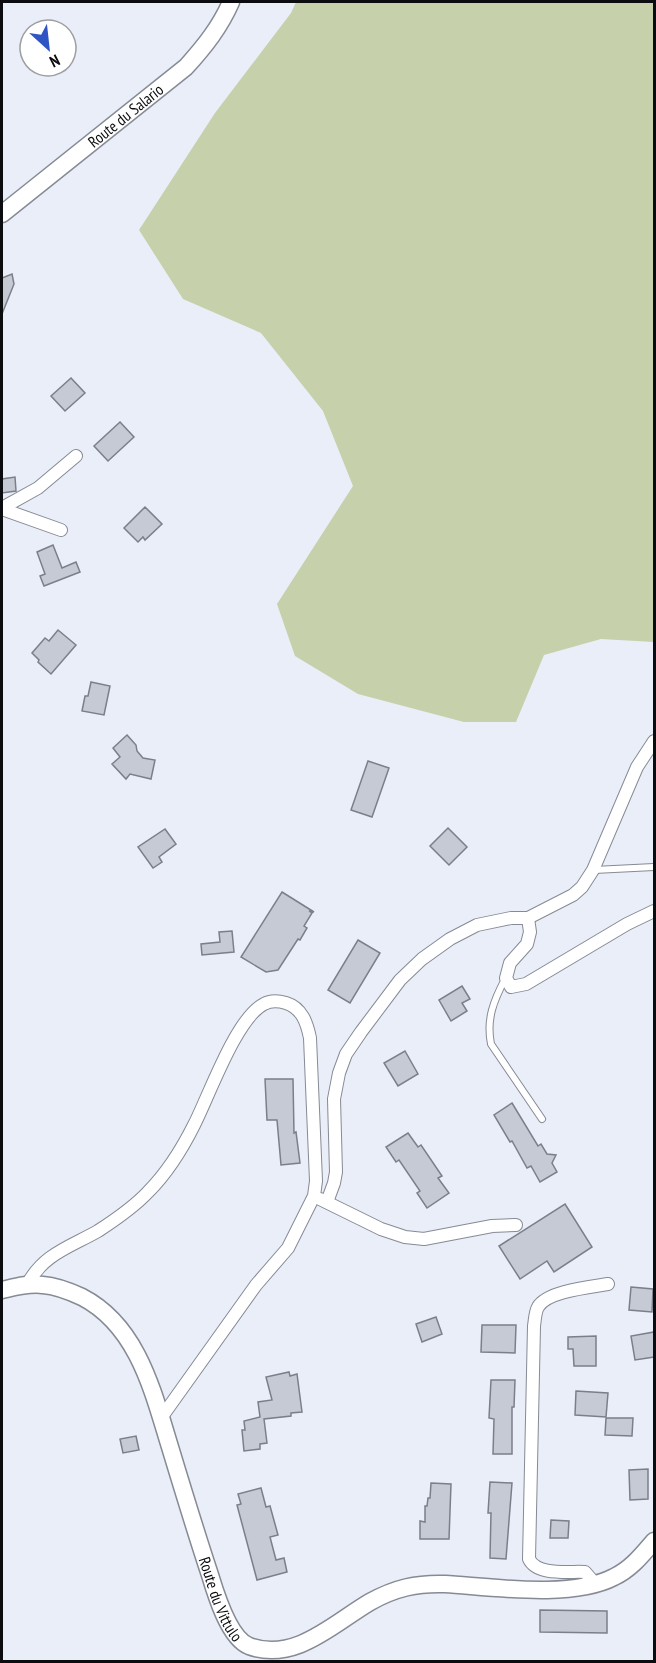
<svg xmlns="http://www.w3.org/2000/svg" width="656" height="1663" font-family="'PT Sans Narrow',sans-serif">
<rect width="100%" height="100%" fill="#e9eef9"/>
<polygon fill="#c6d0aa" points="296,2 654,2 654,642 601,639 544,655 516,722 464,722 358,694 295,656 277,604 353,486 323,411 261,333 183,299 139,230 215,113 291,13"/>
<g fill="#c5cad4" stroke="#7b7f89" stroke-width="1.5">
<polygon points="12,274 14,284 2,314 2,278"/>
<polygon points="71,378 85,393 65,411 51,396"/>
<polygon points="120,422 134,437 108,461 94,446"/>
<polygon points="15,477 16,491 2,493 2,479"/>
<polygon points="145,507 162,524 145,540 143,537 138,542 124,528"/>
<polygon points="53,545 62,568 76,562 80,572 44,586 40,576 45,574 37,552"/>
<polygon points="58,630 76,645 51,674 38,662 39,660 32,653 45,638 49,641"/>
<polygon points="91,682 110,686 104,715 82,711 85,696 88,696"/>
<polygon points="127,735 136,745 137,751 143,758 155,760 151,779 130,774 126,779 112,764 120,757 113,748"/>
<polygon points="368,761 389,768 372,817 351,810"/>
<polygon points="448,828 467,847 449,865 430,846"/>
<polygon points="165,829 176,844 159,857 162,862 153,868 138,847"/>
<polygon points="282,892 314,912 309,911 312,913 304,926 307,928 300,940 298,939 278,970 266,972 241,957"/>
<polygon points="232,931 234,952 202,955 201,944 220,942 219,932"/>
<polygon points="358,940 380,953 350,1003 328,990"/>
<polygon points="462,986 470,999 462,1003 467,1011 451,1021 439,1000"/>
<polygon points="405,1051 418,1074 398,1086 384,1063"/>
<polygon points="265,1079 293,1079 294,1133 296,1132 300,1163 281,1165 277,1120 267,1120"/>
<polygon points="512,1103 538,1146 541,1144 547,1154 556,1155 552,1163 557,1172 540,1182 531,1166 527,1168 512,1141 510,1142 494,1115"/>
<polygon points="408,1133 418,1147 421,1145 442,1176 438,1178 449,1193 427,1208 417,1193 420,1191 399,1160 396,1162 386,1147"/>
<polygon points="565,1204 592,1247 554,1272 547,1261 520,1279 499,1246"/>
<polygon points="631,1287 653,1289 652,1312 629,1310"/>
<polygon points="436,1317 442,1334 422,1342 416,1324"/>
<polygon points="482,1325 516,1325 515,1353 481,1352"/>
<polygon points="654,1332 654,1357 635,1360 631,1336"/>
<polygon points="596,1336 596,1366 574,1366 573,1349 568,1349 568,1337"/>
<polygon points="289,1372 290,1376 297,1374 302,1412 291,1413 291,1416 264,1419 267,1443 260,1444 260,1449 244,1451 242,1430 245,1430 244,1421 260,1417 258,1402 272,1400 266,1377"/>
<polygon points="491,1380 515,1380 514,1407 512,1407 512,1454 493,1454 494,1419 489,1418"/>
<polygon points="576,1391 608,1393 606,1417 575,1415"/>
<polygon points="606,1418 633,1418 632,1436 605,1435"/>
<polygon points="136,1436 139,1450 123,1453 120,1439"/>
<polygon points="648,1469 648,1499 630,1500 629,1470"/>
<polygon points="490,1482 512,1483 506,1559 490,1558 491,1513 488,1513"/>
<polygon points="431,1483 451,1484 449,1539 420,1539 420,1521 425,1522 425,1506 427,1506 428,1498 430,1498"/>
<polygon points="261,1488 266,1507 270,1506 278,1535 270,1537 276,1560 284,1558 287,1572 257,1580 237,1505 241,1504 238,1494"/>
<polygon points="551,1520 569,1521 568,1538 550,1538"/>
<polygon points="540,1610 607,1611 607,1633 540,1632"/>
</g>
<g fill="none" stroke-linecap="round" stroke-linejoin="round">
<g stroke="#868a94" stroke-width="8">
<g id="lane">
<polyline points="594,870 654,867"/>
<path d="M 505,979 C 494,1000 486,1019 491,1044 L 542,1119"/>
</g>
</g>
<g stroke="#868a94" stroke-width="14">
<g id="street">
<polyline points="2,508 38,488 76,456"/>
<polyline points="2,509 61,530"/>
<polyline points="528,918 530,932 527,944 510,963 506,978 511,987 526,984 627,924 654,911"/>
<polyline points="320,1199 381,1229 405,1237 424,1239 492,1226 516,1225"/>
<polyline points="327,1202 334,1183 336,1172 334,1099 339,1073 346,1054 361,1032 400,980 422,959 450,939 477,925 511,918 528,918 573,895 582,887 593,870 637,767 654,741"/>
<path d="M 27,1285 C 43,1254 70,1247 98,1231 C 115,1220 134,1207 148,1192 C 167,1173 182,1149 194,1125 C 209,1096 236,1018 264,1004 C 271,1000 279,1001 286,1003 C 302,1008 307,1023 310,1038 L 316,1181 L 314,1196 L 288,1248 L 256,1285 L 161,1418"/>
<path d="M 596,1585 L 585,1572 C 569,1571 537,1576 529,1559 L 534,1326 C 535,1320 535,1312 538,1307 C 547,1291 591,1287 608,1284"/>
</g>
</g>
<g stroke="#868a94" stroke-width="19">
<g id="secondary">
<path id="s1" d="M 2,214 L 186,67 C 205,46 220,27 231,2"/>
<path id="s2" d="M 2,1290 C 15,1287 29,1283 43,1285 C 57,1286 69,1291 82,1297 C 138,1326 153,1392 170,1447 C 183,1490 196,1533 210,1575 C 216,1595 229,1638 249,1646 C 295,1663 334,1623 370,1602 C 395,1588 417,1583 445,1584 C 492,1587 572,1599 614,1577 C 631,1569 642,1555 654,1541"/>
</g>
</g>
<use href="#lane" stroke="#fff" stroke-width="6"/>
<use href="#street" stroke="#fff" stroke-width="12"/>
<use href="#secondary" stroke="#fff" stroke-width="16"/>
</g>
<g text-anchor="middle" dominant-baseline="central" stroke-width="4.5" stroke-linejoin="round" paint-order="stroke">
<g font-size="16" fill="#0b0c0f" stroke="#fff">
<text stroke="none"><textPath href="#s1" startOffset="158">Route du Salario</textPath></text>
<text stroke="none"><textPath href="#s2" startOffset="422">Route du Vittulo</textPath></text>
</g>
</g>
<rect width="656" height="1663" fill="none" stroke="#0b0c0f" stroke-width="6"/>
<g transform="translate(48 48) rotate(153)"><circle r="28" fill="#ffffff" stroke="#9d9e9f" stroke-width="1.5"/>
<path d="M0-4.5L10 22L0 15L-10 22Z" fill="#2f55c5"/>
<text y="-9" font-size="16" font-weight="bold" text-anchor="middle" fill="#0b0c0f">N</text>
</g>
</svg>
